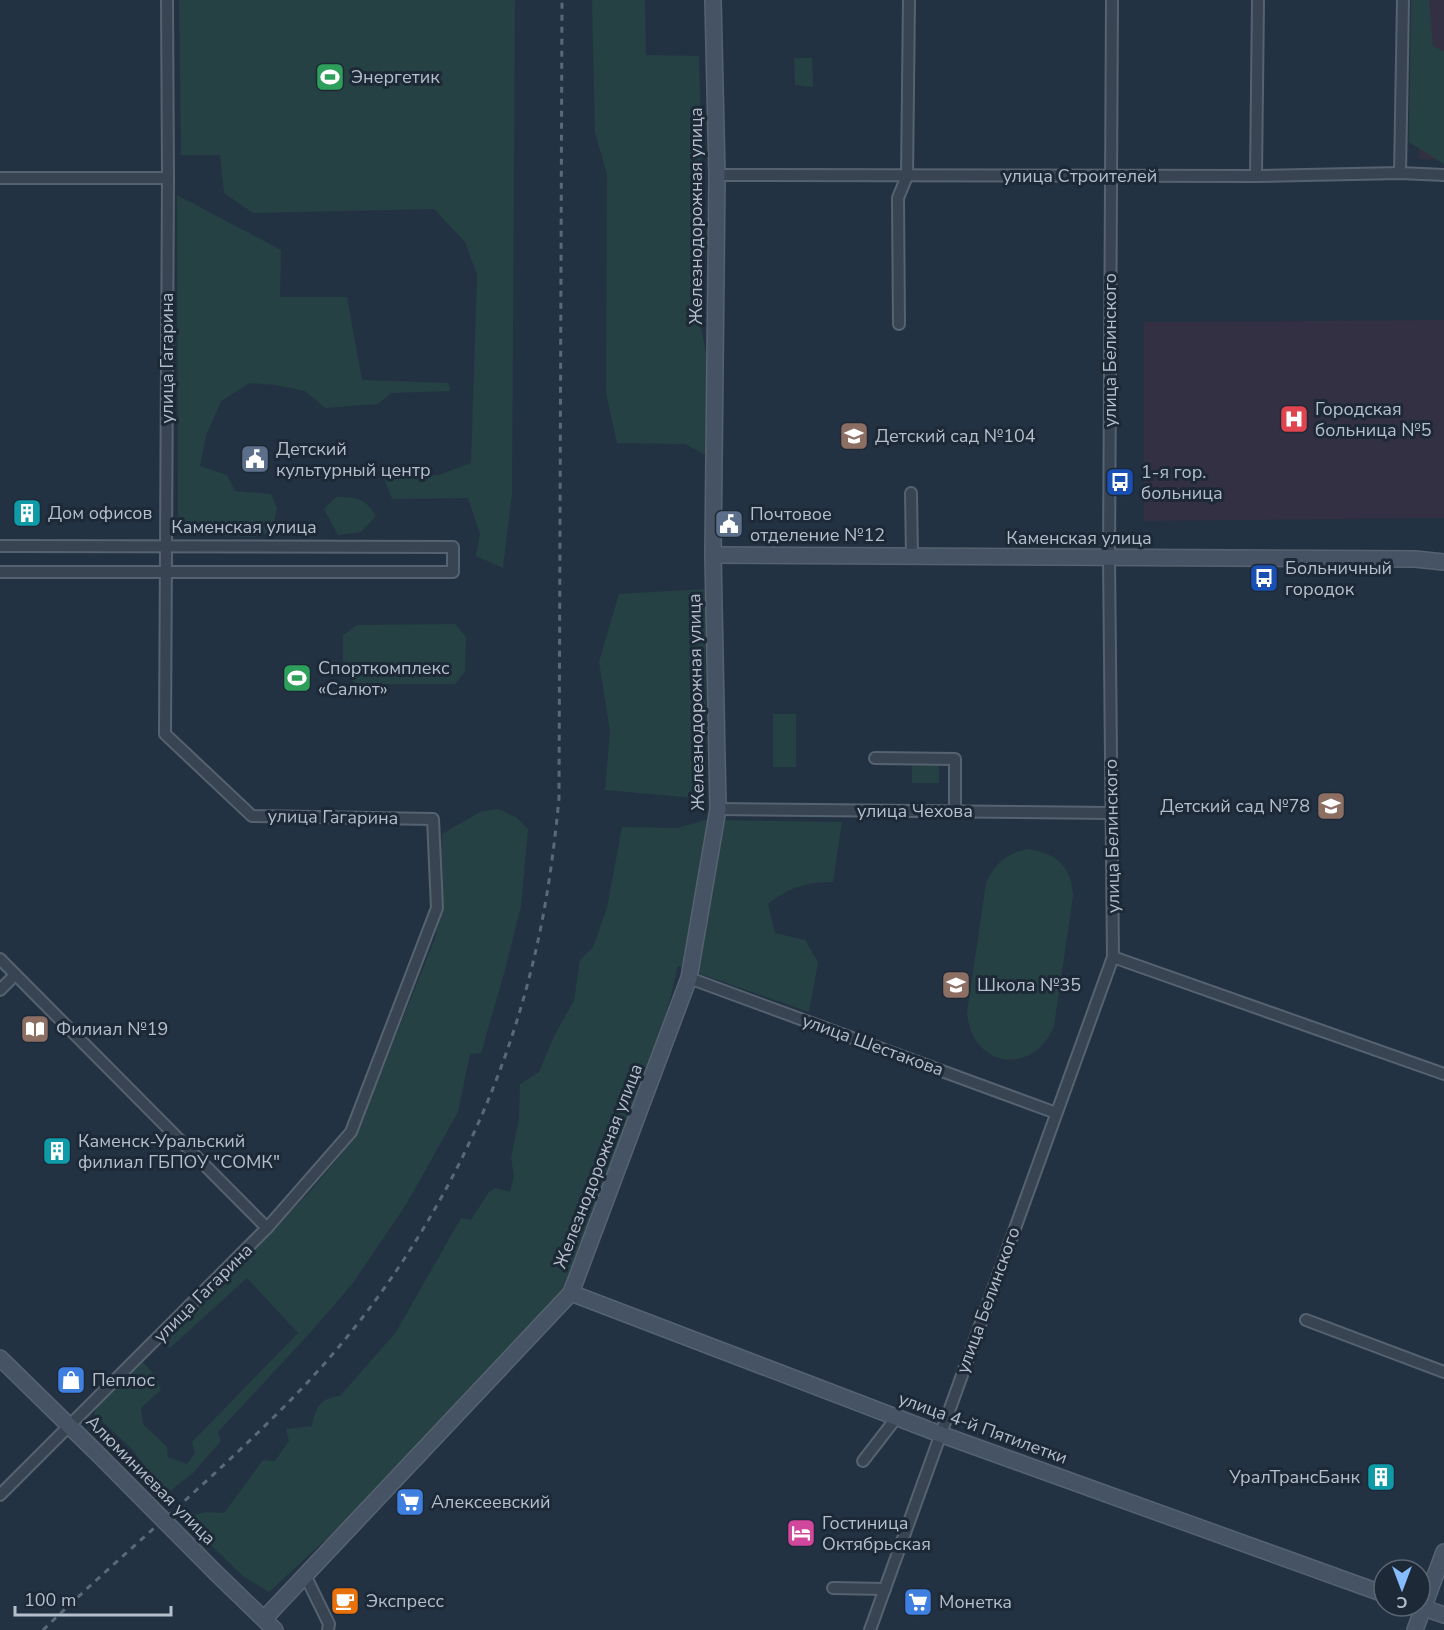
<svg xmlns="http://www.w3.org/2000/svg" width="1444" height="1630" font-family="'Nunito Sans',sans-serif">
<rect width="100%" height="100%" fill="#233242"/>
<g fill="#323042">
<polygon points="1422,0 1444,0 1444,160 1419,159"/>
<polygon points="1444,320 1444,518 1144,521 1144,322"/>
</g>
<g fill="#254143">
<polygon points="179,0 515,0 512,493 503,568 476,556 480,534 468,498 392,499 385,480 439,475 471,463 477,275 465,242 434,209 253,213 224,193 220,155 181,155"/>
<polygon points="592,0 645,0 646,55 699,56 704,248 697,307 706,353 706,455 685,444 617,443 606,393 607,174 595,133"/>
<polygon points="1411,0 1429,0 1433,46 1444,51 1444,164 1409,142"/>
<polygon points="794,58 812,58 813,87 795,85"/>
<polygon points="177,195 281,250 280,297 347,297 362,380 449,383 450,391 391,393 378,404 325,408 305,391 276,385 250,383 221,401 206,436 200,466 227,475 235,491 271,494 277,508 272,532 253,537 195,535 178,526"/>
<path d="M 336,497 C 356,497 365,498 376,516 L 361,532 L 338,535 L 324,509 Z"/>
<polygon points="705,589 706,799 605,790 610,731 599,662 619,594"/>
<polygon points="455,624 466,637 465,671 455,684 356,684 343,671 343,635 357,625"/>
<rect x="773" y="714" width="23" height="53"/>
<rect x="912" y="766" width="27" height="17"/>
<path d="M 498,809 L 516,817 L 528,829 L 521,906 L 505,970 L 481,1053 L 470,1054 L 458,1112 L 407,1203 L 353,1283 L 309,1334 L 218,1432 L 221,1441 L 193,1473 L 165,1495 L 131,1448 L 94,1414 L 99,1403 L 143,1362 L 156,1377 L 161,1390 L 141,1408 L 143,1424 L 167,1447 L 168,1457 L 187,1464 L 195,1453 L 192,1442 L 298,1333 L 247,1278 L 170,1348 L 161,1342 C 200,1304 238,1267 275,1228 C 305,1197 334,1167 358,1130 L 436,936 L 442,834 L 480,812 Z"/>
<path d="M 705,820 L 842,822 L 833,882 C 807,882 789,887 768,904 L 775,933 L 805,940 L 818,962 L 809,1012 L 678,966 L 665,1020 L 564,1290 L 352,1515 L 269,1592 L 243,1576 L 194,1529 L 190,1516 L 206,1512 L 224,1513 L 263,1460 L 275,1461 L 289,1441 L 286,1429 L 312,1426 C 316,1407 320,1398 340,1396 L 396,1332 L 461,1218 L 471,1220 L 489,1192 L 495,1188 L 510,1192 L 514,1176 L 511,1158 L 519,1119 L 520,1084 L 539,1072 L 554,1036 L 574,1001 L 580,960 L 593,947 L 607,908 L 622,827 L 678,828 Z"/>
<path d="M 1029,849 C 1058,854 1071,867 1073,896 L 1054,1026 C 1033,1077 972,1068 967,1013 L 986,883 C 995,863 1006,853 1029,849 Z"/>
</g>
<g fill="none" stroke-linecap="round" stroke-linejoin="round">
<g stroke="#56626f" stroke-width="14">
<g id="street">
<polyline points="1400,173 1403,0"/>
<polyline points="717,175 1256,176 1400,173 1444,175"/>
<polyline points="1256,176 1258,0"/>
<polyline points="0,178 168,178"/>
<polyline points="899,324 898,198 907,176 909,0"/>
<polyline points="911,493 912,557"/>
<polyline points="0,546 453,547 453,572 0,572"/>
<polyline points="875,758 955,759 955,811"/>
<polyline points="718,809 1112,813"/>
<polyline points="1113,957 1444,1074"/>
<polyline points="0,959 267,1228"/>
<polyline points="689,978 1056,1113"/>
<polyline points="0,990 15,975"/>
<polyline points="1306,1320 1444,1372"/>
<polyline points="863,1461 897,1417"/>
<polyline points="0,1495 267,1228 351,1132 437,908 433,819 252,816 165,734 168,178 167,0"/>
<polyline points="305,1575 329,1624 328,1630"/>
<polyline points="833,1588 885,1589"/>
<polyline points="870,1630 1113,957 1109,558 1112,0"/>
</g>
</g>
<g stroke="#56626f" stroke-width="18">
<g id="secondary">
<polyline points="713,555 1415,559 1444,562"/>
<polyline points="571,1293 940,1434 1384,1594"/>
<polyline points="0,1358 97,1453"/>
<polyline points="216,1573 275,1630"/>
<polyline points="1418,1606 1444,1615"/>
<polyline points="264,1619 571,1293 689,978 718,809 713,555 717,175 713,0"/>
<polyline points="1415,1630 1444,1552"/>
</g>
</g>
<use href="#street" stroke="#384452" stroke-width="10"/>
<use href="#secondary" stroke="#455365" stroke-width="15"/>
<path stroke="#5a6879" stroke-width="3" stroke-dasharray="6 6" stroke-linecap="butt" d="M 43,1630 C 129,1547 224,1471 306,1384 C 418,1264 498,1114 535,954 C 547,903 554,851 559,798 L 562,0"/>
<g stroke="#56626f" stroke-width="18" stroke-linecap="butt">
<polyline id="secondary-bridge" points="97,1453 216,1573"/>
</g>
<use href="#secondary-bridge" stroke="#455365" stroke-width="15"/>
</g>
<defs>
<g id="stadium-square" transform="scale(1.5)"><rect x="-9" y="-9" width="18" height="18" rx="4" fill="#2e9e5b" stroke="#1d2937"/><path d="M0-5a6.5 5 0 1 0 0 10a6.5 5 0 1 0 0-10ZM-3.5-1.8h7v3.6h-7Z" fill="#fff"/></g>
<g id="hospital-square" transform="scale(1.5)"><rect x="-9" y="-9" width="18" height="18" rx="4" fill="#e0444e" stroke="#1d2937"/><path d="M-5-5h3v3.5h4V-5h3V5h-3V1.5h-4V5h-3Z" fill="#fff"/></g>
<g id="school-square" transform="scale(1.5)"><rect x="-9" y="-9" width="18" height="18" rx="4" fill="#8d6e63" stroke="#1d2937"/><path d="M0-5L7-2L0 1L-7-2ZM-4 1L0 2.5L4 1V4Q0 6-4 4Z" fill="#fff"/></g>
<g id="civic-square" transform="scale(1.5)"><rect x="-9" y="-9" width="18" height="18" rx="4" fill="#5c6f8a" stroke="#1d2937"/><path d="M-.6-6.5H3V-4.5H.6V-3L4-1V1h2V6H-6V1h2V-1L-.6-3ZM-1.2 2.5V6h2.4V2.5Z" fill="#fff"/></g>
<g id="bus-square" transform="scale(1.5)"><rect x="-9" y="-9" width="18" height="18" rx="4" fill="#1a4fb4" stroke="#1d2937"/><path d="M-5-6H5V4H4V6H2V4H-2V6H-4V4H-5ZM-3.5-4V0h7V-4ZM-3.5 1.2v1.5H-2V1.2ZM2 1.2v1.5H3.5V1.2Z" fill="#fff"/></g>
<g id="building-square" transform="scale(1.5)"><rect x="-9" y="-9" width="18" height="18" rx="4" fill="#0f9aa8" stroke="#1d2937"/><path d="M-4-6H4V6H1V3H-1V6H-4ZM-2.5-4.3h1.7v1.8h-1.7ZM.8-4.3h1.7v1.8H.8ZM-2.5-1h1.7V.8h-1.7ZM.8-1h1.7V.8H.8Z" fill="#fff"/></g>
<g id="library-square" transform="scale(1.5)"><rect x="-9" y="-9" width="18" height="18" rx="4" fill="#8d6e63" stroke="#1d2937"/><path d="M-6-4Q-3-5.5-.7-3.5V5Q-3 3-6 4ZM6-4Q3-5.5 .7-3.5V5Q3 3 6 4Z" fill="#fff"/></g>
<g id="shop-square" transform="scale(1.5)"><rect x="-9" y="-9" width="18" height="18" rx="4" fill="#3f7fe0" stroke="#1d2937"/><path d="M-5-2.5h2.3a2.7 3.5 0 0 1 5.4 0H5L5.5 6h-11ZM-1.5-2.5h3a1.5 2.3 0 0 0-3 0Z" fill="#fff"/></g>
<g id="supermarket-square" transform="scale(1.5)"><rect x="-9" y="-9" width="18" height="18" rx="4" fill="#3f7fe0" stroke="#1d2937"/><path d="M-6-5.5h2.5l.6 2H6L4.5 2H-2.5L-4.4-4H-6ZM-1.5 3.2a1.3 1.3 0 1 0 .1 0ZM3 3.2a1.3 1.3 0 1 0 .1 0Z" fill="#fff"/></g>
<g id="hotel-square" transform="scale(1.5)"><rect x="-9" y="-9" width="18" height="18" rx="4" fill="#d1479c" stroke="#1d2937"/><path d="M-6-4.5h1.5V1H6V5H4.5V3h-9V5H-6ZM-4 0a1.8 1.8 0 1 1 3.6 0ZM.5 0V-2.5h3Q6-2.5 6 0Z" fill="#fff"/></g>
<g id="cafe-square" transform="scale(1.5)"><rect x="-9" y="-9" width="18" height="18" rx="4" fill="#e8710a" stroke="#1d2937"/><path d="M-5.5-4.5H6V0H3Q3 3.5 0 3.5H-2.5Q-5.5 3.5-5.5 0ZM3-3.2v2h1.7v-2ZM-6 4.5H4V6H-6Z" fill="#fff"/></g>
</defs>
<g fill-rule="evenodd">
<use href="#stadium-square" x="330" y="77"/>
<use href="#hospital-square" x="1294" y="419"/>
<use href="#school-square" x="854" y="436"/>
<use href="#civic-square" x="255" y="459"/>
<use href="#bus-square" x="1120" y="482"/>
<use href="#building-square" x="27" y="513"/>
<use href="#civic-square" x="729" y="524"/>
<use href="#bus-square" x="1264" y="578"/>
<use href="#stadium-square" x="297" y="678"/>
<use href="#school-square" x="1331" y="806"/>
<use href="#school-square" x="956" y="985"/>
<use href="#library-square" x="35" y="1029"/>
<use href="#building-square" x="57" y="1151"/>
<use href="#shop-square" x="71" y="1380"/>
<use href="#building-square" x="1381" y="1477"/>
<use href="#supermarket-square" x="410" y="1502"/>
<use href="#hotel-square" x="801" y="1533"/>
<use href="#cafe-square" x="345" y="1601"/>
<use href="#supermarket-square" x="918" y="1602"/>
</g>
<g text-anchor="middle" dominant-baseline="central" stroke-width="6" stroke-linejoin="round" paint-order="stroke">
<g font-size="18" fill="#b5bfcc" stroke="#1d2937" text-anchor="start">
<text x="351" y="77">Энергетик</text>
<text x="1315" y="409">Городская<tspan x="1315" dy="21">больница №5</tspan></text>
<text x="875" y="436">Детский сад №104</text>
<text x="276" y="449">Детский<tspan x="276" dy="21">культурный центр</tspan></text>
<text x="1141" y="472">1-я гор.<tspan x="1141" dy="21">больница</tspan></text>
<text x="48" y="513">Дом офисов</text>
<text x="750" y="514">Почтовое<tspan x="750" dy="21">отделение №12</tspan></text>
<text x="1285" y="568">Больничный<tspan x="1285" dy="21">городок</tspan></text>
<text x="318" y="668">Спорткомплекс<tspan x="318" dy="21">«Салют»</tspan></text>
<text x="1310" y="806" text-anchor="end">Детский сад №78</text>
<text x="977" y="985">Школа №35</text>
<text x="56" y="1029">Филиал №19</text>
<text x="78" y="1141">Каменск-Уральский<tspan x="78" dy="21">филиал ГБПОУ "СОМК"</tspan></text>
<text x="92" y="1380">Пеплос</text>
<text x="1360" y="1477" text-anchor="end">УралТрансБанк</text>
<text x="431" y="1502">Алексеевский</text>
<text x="822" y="1523">Гостиница<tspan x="822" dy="21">Октябрьская</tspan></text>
<text x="366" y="1601">Экспресс</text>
<text x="939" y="1602">Монетка</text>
</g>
<g font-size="18" fill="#b5bfcc" stroke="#1d2937">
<text x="1080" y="176">улица Строителей</text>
<text transform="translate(696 216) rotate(-90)">Железнодорожная улица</text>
<text transform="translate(1110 350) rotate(-90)">улица Белинского</text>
<text transform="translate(167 358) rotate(-90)">улица Гагарина</text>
<text x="244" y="527">Каменская улица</text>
<text x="1079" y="538">Каменская улица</text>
<text transform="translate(696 702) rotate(-91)">Железнодорожная улица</text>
<text x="915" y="811">улица Чехова</text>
<text transform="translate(333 817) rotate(1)">улица Гагарина</text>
<text transform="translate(1112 836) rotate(-91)">улица Белинского</text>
<text transform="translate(873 1045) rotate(20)">улица Шестакова</text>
<text transform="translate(598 1166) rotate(-69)">Железнодорожная улица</text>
<text transform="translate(203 1293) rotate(-45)">улица Гагарина</text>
<text transform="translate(988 1300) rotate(-70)">улица Белинского</text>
<text transform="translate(983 1428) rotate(20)">улица 4-й Пятилетки</text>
<text transform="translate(151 1480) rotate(45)">Алюминиевая улица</text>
</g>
</g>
<g transform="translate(1402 1588) rotate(180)"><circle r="28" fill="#1d2937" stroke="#5a6573" stroke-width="1.5"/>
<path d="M0-4.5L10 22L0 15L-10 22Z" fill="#87bcff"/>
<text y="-9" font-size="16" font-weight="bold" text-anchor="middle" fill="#b5bfcc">С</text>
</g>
<path d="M15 1606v9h156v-9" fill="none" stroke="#b5bfcc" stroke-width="3"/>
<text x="24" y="1606" font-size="18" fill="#b5bfcc" stroke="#1d2937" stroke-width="4.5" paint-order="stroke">100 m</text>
</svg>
